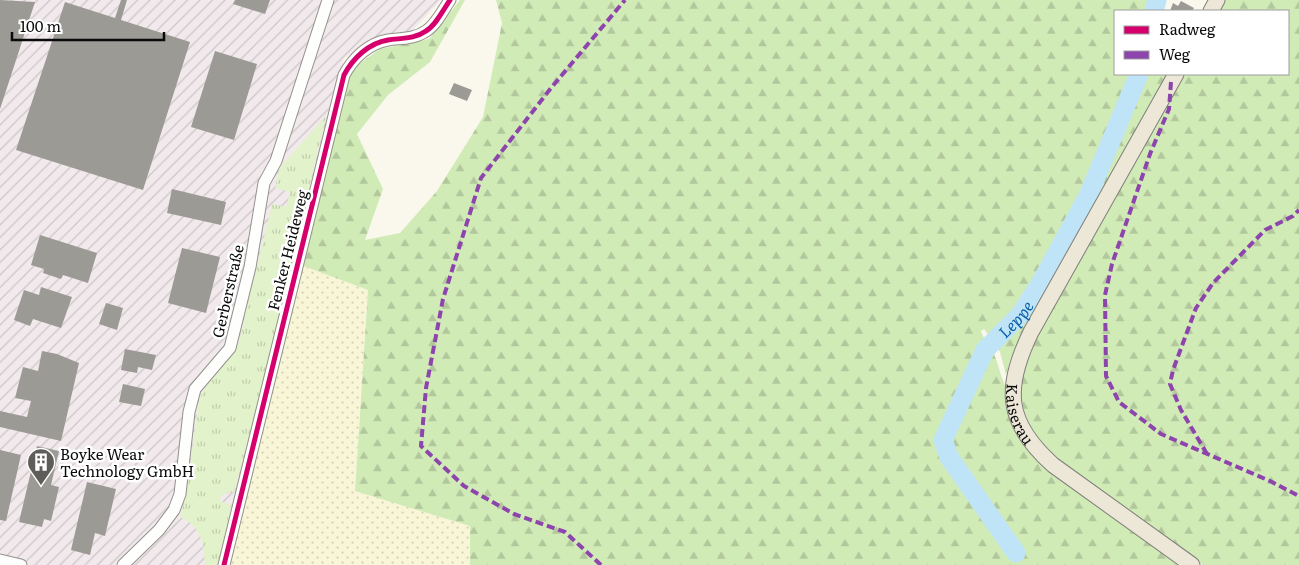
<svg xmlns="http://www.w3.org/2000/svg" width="1299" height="565" font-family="Literata,serif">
<defs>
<pattern id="industrial-furrows" width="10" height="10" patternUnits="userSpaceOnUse" patternTransform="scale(1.25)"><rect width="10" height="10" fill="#f1e9ec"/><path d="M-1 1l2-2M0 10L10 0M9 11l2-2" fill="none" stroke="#cdc6c9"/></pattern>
<pattern id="farmland-dots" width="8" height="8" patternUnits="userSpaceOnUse" patternTransform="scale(1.25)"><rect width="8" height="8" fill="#f9f6d7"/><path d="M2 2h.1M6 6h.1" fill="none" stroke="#d4d2b7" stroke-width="1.8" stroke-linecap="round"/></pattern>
<pattern id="grass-tufts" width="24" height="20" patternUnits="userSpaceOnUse" patternTransform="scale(1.25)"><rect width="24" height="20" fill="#e2f2ca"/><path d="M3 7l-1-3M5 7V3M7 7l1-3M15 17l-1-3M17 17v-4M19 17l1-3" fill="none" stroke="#c1ceac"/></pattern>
<pattern id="forest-firs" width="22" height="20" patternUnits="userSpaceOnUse" patternTransform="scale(1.25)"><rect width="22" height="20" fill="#d1ebb7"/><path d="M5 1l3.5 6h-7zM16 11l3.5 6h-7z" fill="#b2c89c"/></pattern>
</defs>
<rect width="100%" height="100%" fill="#faf8ed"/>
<polygon fill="url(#industrial-furrows)" points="0,0 441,0 412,31 381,35 344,58 332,98 220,565 0,565"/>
<polygon fill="url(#farmland-dots)" points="301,265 368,289 355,490 470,526 470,565 228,565"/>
<path fill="url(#grass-tufts)" d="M 326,116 L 260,396 L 234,492 L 223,494 L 220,498 L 221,501 L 231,505 L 219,565 L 205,565 C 204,544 202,527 180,517 L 186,496 L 199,399 C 208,379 227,364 238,345 L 272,204 L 286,207 L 290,192 L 275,188 L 280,167 Z"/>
<g fill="url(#forest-firs)">
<path d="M 460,0 L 465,0 L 430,62 L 388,95 L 357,134 L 383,189 L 365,240 L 400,233 L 437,191 L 483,117 L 502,23 L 496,0 L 1162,0 L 1160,11 L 1115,11 L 1115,74 L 1168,74 L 1010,360 L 1006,375 L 1000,352 L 984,329 L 981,331 C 984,340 990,346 994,354 C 998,363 1000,374 1004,383 C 1008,390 1005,402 1007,410 C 1015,442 1036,462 1062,482 L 1182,565 L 470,565 L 470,526 L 355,491 L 368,290 L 301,265 L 339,103 L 352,69 L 380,49 L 429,39 Z"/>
<path d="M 1225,0 L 1299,0 L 1299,565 L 1203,565 L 1051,454 C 1035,436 1021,415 1021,390 C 1022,351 1046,322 1064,290 C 1083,257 1099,222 1117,189 C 1139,150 1162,112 1185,74 L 1288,74 L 1288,11 L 1219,11 Z"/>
</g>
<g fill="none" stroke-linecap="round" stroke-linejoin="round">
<g stroke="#bfe4f8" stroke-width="19">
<polyline points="1154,11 1157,0"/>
<path id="s1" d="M 1016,553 L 949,457 L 943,440 L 985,350 L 1020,315 L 1040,284 L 1088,196 L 1139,74"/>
</g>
</g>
<g fill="#9c9a94">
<polygon points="0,0 35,2 0,109"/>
<polygon points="121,0 127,0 121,20 190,42 143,190 16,150 65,2 115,18"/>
<polygon points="235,0 270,0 265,14 233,4"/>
<polygon points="1181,1 1194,8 1192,11 1170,11 1173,3 1178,6"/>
<polygon points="215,51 257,64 234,140 191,127"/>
<polygon points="454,83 472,90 467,101 449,94"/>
<polygon points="172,189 226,202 221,225 167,213"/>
<polygon points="40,235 97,253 88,283 63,275 61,279 43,273 44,269 31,265"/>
<polygon points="182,248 220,257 206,313 168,303"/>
<polygon points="41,287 72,297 61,328 33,319 30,326 14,320 24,290 39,295"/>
<polygon points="106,303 123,308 117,330 99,324"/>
<polygon points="125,349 156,355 152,370 138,367 137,373 121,370"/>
<polygon points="42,351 57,354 79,363 61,441 0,427 0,411 27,417 31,401 15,398 23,367 38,371"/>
<polygon points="123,384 145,389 141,406 119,402"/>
<polygon points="37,446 59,451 51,485 59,487 51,521 44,519 42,527 19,522"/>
<polygon points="0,450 21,455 6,521 0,520"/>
<polygon points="87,482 116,489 105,536 95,533 90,555 71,550"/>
</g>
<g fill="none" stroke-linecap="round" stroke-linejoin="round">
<g stroke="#92918c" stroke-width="13">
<g id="minor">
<polyline points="0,560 21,565"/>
<polyline points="123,565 159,530 174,510 180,494 189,412 195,389 230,348 250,267 264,183 276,161 328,0"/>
<path d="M 224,565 L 344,75 C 353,58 369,43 388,40 C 401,38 415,39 426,31 C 436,25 443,10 450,0"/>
</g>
</g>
<g stroke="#7f7e7a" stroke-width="17">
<g id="major">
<polyline points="1211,11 1217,0"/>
<path id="s2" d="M 1176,74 L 1031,332 C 1004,388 1005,422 1053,465 L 1192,565"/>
</g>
</g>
<use href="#minor" stroke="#fefefc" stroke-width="11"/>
<use href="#major" stroke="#ece7d6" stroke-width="15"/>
<g stroke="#8e44ad" stroke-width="4" stroke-dasharray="8 4" stroke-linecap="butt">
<polyline points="1171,82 1169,109 1150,154 1112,264 1105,295 1106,376 1119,402 1161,434 1270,481 1299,496"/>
<polyline points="1207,454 1181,410 1170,384 1173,370 1196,308 1213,283 1265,230 1293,216 1299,210"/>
<polyline points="601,565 565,532 514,514 464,486 421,446 426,388 443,299 481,178 551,88 625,0"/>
</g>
<g stroke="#fff" stroke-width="8">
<path id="cycleway" d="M 224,565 L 344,75 C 353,58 369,43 388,40 C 401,38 415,39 426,31 C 436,25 443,10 450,0"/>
</g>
<use href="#cycleway" stroke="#d6006c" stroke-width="5"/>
</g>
<defs>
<g id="building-pin" transform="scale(1.4375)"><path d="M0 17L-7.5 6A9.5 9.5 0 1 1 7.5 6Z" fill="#5e5d59" stroke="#fff"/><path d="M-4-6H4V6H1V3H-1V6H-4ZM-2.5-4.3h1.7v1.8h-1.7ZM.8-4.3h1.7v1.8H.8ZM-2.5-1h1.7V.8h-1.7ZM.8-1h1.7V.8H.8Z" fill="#fff"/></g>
</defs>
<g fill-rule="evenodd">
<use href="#building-pin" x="41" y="462"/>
</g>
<g text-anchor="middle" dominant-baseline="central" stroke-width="5" stroke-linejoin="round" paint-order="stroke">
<g font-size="15" fill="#0a0a0a" stroke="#fff">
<text transform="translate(287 250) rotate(-76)">Fenker Heideweg</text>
<text transform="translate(227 291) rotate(-77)">Gerberstraße</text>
<text stroke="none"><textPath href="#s2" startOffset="382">Kaiserau</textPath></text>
</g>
<g font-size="15" fill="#0a0a0a" stroke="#fff" text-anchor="start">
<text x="60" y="453">Boyke Wear<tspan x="60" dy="17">Technology GmbH</tspan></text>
</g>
<g font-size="16" font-style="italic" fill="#085fa8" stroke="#fff">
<text stroke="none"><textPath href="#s1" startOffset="278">Leppe</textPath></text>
</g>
</g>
<rect x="1114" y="10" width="175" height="65" fill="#ffffff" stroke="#9d9d9d"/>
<rect x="1124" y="26" width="25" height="8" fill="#d6006c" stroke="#9d9d9d"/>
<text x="1159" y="35" font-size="15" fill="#0a0a0a">Radweg</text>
<rect x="1124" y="51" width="25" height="8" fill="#8e44ad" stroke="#9d9d9d"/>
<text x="1159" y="60" font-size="15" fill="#0a0a0a">Weg</text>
<path d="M12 32v8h152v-8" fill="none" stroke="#0a0a0a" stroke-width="2.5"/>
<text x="20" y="32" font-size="15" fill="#0a0a0a" stroke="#ffffff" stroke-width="4" paint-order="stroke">100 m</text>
</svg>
